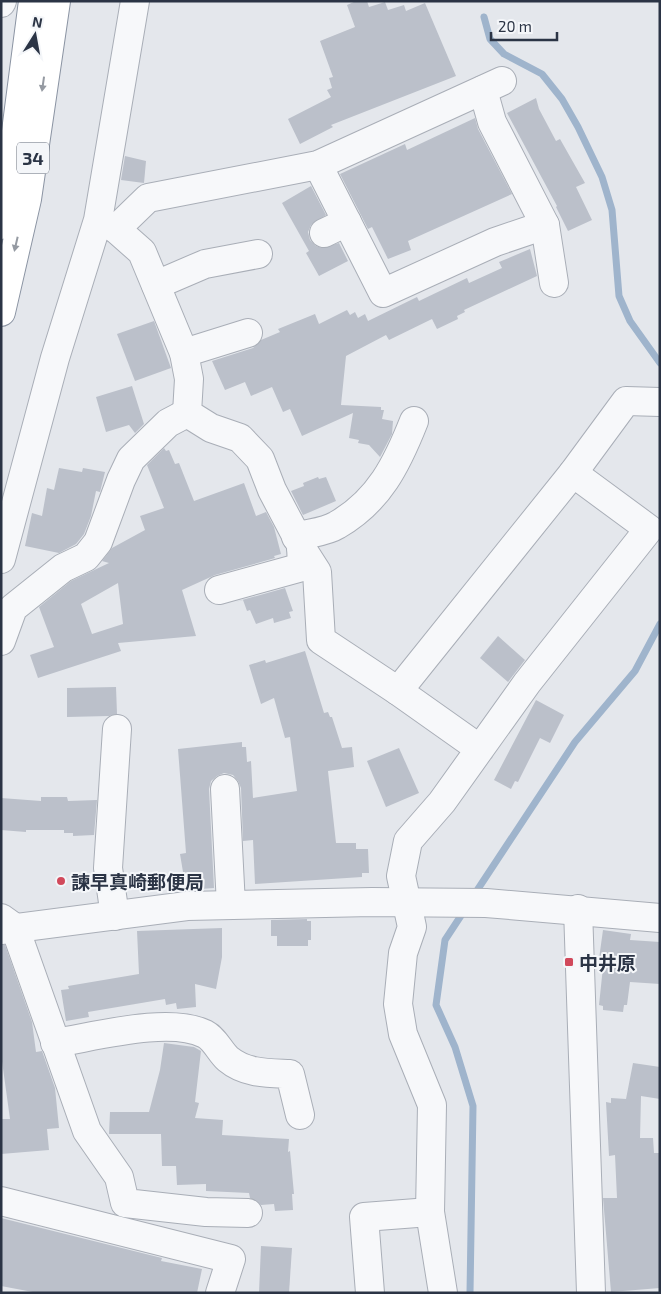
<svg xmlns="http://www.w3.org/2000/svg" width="661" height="1294" font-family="'Exo 2','Noto Sans JP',sans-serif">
<rect width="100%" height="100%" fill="#e4e7ec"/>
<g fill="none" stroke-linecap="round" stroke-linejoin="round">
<g stroke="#9fb4cc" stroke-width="7">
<polyline points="484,17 490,39 504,54 542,74 562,99 578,127 602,177 612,210 619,296 630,321 660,363"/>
<polyline points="474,895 575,742 635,671 660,624"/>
<polyline points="466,908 445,940 436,1005 455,1047 473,1106 470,1293"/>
</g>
</g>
<g fill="#bbc0ca" fill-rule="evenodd">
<polygon points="356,1 367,1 369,7 385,2 388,10 404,5 406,11 425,3 456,76 331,125 333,127 300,144 288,119 331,97 327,90 332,88 329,78 333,77 320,41 355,27 347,5"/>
<polygon points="536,98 539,109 556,141 560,139 585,183 576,187 592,220 568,231 556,207 557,206 507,113"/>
<polygon points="475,118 478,129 512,194 408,241 411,250 388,259 372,227 368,229 340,174 405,144 407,150"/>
<polygon points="125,156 146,161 144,183 121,180"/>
<polygon points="311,186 326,215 311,225 308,232 310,240 316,246 322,248 339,243 348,261 319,276 306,253 309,251 282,203"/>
<polygon points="530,249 537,276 464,310 465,312 457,316 458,319 437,329 432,319 389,340 386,335 346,356 341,405 381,407 381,410 384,410 382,419 393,421 392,434 380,457 369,445 358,443 359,440 349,438 353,413 302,436 290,409 283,412 272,387 251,396 245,382 225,390 212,361 253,348 261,340 280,332 278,329 315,314 319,324 347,310 350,315 355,312 358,318 365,314 368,321 417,297 419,301 467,278 469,283 502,268 499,262"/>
<polygon points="154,321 171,368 135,381 117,334"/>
<polygon points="132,386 144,424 135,433 129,425 106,432 96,397"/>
<path d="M 164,448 L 166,451 L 169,450 L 175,464 L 179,463 L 194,501 L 244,483 L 256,516 L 266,512 L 274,527 L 281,554 L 274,556 L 275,558 L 215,575 L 182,590 L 196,636 L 118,643 L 121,651 L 38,678 L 30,655 L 54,647 L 39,607 L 71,581 L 109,563 L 102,561 L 112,548 L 145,530 L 140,516 L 164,508 L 147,465 ZM 118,583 L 123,624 L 92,634 L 81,604 Z"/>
<polygon points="59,468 82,472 83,468 105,472 100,492 96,491 91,516 84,534 76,544 59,553 25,546 32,513 42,516 47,488 54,490"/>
<polygon points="318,477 319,479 326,477 336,501 303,515 291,491 304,486 303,483"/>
<polygon points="285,588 293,611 289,612 291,618 274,623 273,618 256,624 250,610 247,611 243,600 235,602"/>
<polygon points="498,636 525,660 508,682 480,658"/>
<polygon points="305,651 324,713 328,712 330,717 332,717 342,748 352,747 354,767 328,771 336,843 356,843 356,849 368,849 369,873 362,873 362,877 255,884 253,840 243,841 241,788 238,781 233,775 224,773 217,776 211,781 209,789 214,888 186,890 180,854 186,853 178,749 242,742 242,747 246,747 247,762 251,761 253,798 297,791 290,737 285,738 274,698 261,704 249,665 265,660 266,663"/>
<polygon points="116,687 117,714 109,716 67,717 67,688"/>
<polygon points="536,700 564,715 550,743 540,738 518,782 515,781 511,789 494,780"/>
<polygon points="399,748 419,793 386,807 367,761"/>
<polygon points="41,797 67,797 68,801 97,800 94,835 73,836 73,833 64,833 64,830 26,830 26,832 1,830 1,798 41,801"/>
<polygon points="307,919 307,921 311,921 311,940 308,940 308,946 277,946 277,936 271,936 271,920"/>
<polygon points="222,928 222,957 216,989 195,984 196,1007 177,1009 176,1003 166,1005 165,999 88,1012 89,1017 66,1021 61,990 69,989 68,986 139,974 137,931"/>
<polygon points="603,930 631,934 630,940 660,942 660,984 630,982 627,1005 624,1005 623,1012 603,1010 603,1006 599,1005 603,967 598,966"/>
<polygon points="1,945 5,945 32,1022 36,1052 42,1051 55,1088 59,1128 47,1129 49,1150 1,1154 1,1119 10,1119 1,1054"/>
<polygon points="164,1043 194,1047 201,1051 195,1102 199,1103 195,1118 223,1120 222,1135 289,1139 288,1152 290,1151 294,1194 292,1194 293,1210 275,1211 274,1204 261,1205 250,1198 249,1193 206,1191 206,1184 177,1185 176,1166 162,1166 161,1134 109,1134 110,1112 149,1112 160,1070"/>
<polygon points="633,1063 660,1067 660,1099 641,1096 640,1138 653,1138 654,1153 660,1153 660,1288 611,1292 603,1198 617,1198 615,1155 609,1156 606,1102 611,1103 611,1098 626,1099"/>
<polygon points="1,1218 162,1258 161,1261 202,1269 197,1293 38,1293 1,1286"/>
<polygon points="261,1246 292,1248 289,1293 259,1293"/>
</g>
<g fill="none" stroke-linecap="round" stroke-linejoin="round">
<g stroke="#a9aeb7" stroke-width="30">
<g id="minor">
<polyline points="1,3 2,1"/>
<polyline points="483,90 492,122 545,225 554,283"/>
<polyline points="318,165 383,293 495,242 545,225"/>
<polyline points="99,220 116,229 148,198 318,165 502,81"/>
<polyline points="116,229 142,252 184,353 189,379 187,413 211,428 240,438 260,459 272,490 301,545 302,567 219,590"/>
<polyline points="324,233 347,222"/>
<polyline points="156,285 205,264 258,254"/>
<polyline points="184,353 248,333"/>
<polyline points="573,473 626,401 660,402"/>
<path d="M 296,537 C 309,533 326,532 337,525 C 379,501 397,464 414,421"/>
<polyline points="301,547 317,572 321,640 398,691"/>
<polyline points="1,559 55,358 98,220 135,1"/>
<polyline points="1,641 13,608 63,568 86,557 98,542 121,480 131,459 168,423 187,413"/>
<polyline points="225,789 231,905"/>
<polyline points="578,909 591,1293"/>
<polyline points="115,916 108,868 117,729"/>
<polyline points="1,918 15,928 87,1131 119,1177 125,1203 206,1212 248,1213"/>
<polyline points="1,930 187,906 372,902 486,903 660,918"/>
<path d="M 55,1043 C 94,1037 169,1016 205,1034 C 215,1039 220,1052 228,1059 C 246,1074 269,1073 290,1074 L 300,1115"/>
<polyline points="1,1201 231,1259 220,1293"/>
<polyline points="370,1293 364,1217 430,1212"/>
<polyline points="443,1293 430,1212 432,1105 403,1034 398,1004 403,953 412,927 401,876 408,841 442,802 527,683 649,529 573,473 398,691 480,749"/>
</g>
</g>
<g stroke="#8b94a3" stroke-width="30">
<g id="highway">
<polyline points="1,225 8,193 33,1"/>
<polyline points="1,312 27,199 56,1"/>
</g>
</g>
<use href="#minor" stroke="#f7f8fa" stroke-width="28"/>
<use href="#highway" stroke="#fff" stroke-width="28"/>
</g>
<defs><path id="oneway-solid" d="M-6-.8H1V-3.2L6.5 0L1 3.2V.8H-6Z" transform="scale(1.25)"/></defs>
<g fill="#959aa2">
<use href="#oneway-solid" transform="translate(43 84) rotate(98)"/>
<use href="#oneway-solid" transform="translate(16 244) rotate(103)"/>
</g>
<g fill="#d1495b" stroke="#f4f6f9" stroke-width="2">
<circle cx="61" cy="881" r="5"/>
<rect x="564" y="957" width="10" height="10" rx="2.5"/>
</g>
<g text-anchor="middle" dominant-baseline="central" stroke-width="4" stroke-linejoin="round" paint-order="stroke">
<rect fill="#f4f6f9" stroke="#676e7b" stroke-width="1" x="17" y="142.5" width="32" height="31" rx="4"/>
<g font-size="18" font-weight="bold" fill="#2b3445">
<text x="33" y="158">34</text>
</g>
<g font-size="19" font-weight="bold" fill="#2b3445" stroke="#f4f6f9" text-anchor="start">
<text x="71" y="881">諫早真崎郵便局</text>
<text x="579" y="962">中井原</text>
</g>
</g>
<rect width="661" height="1294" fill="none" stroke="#2b3445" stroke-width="5"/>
<g transform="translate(35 35) rotate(11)" stroke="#f4f6f9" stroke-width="4" paint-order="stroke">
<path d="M0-4L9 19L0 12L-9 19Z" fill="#2b3445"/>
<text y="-8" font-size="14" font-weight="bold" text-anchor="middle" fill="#2b3445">N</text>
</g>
<path d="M491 32v8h66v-8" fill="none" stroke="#2b3445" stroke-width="2.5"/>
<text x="498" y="32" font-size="15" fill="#2b3445" stroke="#f4f6f9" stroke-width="4" paint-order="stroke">20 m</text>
</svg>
